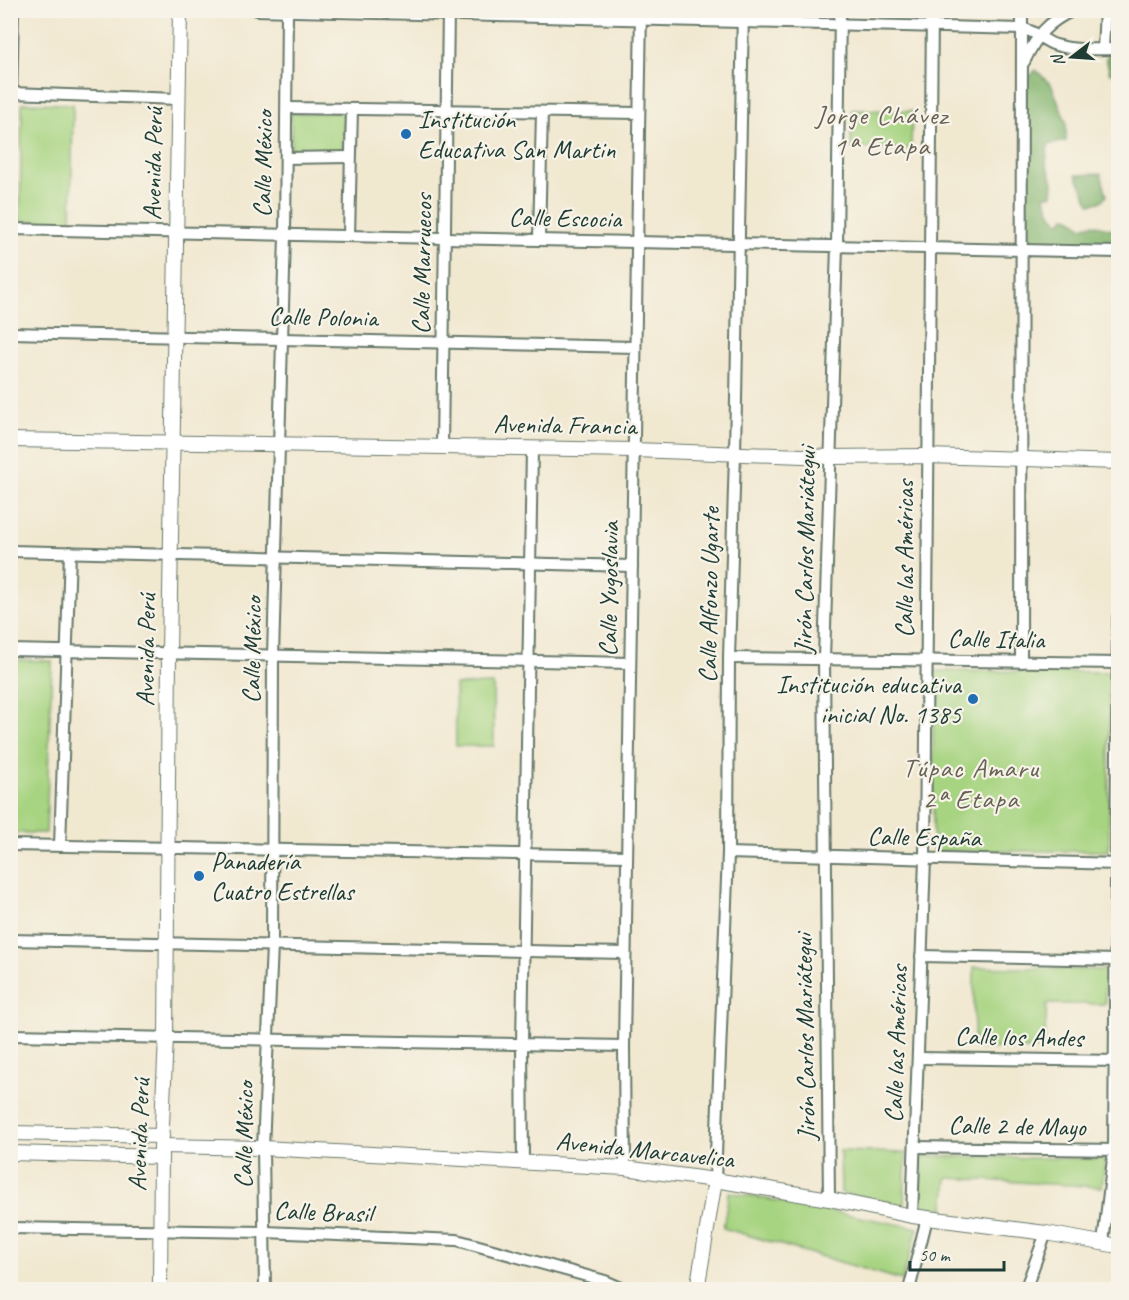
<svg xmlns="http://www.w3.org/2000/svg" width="1129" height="1300" font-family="Caveat,sans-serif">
<rect width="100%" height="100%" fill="#f7f3e8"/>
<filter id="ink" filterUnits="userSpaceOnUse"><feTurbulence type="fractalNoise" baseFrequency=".0167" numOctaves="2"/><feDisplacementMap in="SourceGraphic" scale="12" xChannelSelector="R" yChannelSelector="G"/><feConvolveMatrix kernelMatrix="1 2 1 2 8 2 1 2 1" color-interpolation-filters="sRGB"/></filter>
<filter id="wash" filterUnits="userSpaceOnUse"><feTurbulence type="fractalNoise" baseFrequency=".008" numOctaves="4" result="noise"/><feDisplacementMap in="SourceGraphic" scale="24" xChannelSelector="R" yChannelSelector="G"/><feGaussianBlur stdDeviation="1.35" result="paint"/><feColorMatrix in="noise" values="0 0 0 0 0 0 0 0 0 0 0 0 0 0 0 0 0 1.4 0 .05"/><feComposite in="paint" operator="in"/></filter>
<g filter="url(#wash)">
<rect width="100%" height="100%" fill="#f1e8d0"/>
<g fill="#a7d481" stroke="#63885a" stroke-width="1.5">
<polygon points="22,103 73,104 71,222 20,221"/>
<polygon points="852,110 912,111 911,149 851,148"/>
<polygon points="291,113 344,113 343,155 291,155"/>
<polygon points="11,660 52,661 46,833 11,833"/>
<polygon points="933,671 1109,672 1109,851 933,851"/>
<polygon points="493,684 494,746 456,746 455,685"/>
<polygon points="974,967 1105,970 1105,1004 1047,1004 1044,1049 974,1048"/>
<polygon points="840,1151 906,1153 904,1205 841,1193"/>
<polygon points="922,1156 1105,1159 1102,1187 947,1178 944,1209 920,1208"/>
<polygon points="729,1192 918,1228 902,1280 723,1228"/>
</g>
<g fill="#85b66f" stroke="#527a52" stroke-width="1.5">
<polygon points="1118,51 1118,71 1110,73 1106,58 1110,53"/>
<polygon points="1036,70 1052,86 1066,122 1066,141 1048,145 1046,163 1053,182 1052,195 1044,195 1052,215 1060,223 1066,216 1077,222 1081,227 1093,224 1118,231 1118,250 1022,251 1026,80"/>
<polygon points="1101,174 1107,196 1100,202 1090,204 1076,175"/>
</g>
</g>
<g filter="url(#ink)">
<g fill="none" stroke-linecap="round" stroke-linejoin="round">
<g stroke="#68796b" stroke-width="14">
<g id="minor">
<path d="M 257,10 L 1022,29 C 1036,30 1043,42 1056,45 C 1075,51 1099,49 1118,49"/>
<polyline points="1103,49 1105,10"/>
<path d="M 1024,62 C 1037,35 1047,22 1074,10"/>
<polyline points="12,93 178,99"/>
<polyline points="287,108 639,113"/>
<polyline points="10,148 13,10"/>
<polyline points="286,158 350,157"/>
<polyline points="10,229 1118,252"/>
<polyline points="349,236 352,109"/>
<polyline points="539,239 542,112"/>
<polyline points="10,333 635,347"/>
<polyline points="442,447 448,11"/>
<polyline points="10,551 632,566"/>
<polyline points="10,650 630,663"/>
<polyline points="729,658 1118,663"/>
<polyline points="1021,662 1022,10"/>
<polyline points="10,845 627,856"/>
<polyline points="60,846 70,552"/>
<polyline points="728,853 1118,864"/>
<polyline points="10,940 625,953"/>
<polyline points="921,956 1118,960"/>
<polyline points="10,1035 624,1046"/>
<polyline points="918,1058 1118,1061"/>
<polyline points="915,1147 1118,1150"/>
<polyline points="523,1161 522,1044 532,449"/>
<polyline points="625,1168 624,1046 641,10"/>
<polyline points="715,1180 728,853 729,658 735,454 743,10"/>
<polyline points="829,1199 824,659 837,246 840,10"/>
<polyline points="912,1216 925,859 932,10"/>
<polyline points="10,1228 265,1232 457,1240 605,1281 626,1290"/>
<polyline points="1103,1243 1114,1150 1118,617"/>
<polyline points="265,1290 263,1148 272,946 273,656 285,236 287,10"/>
<polyline points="909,1290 927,1218"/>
<polyline points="1025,1290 1046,1233"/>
</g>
</g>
<g stroke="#68796b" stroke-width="16">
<g id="tertiary">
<polyline points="10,440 634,450 830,457 927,456 1118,462"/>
<polyline points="10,1133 162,1136"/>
<polyline points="161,1146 263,1148 625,1168 715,1180 829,1199 912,1216 1046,1233 1118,1246"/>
<polyline points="10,1153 161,1157"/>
<polyline points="160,1290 161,1146 166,1038 169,653 180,10"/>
<polyline points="697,1290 715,1180"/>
</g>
</g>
<use href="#minor" stroke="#fff" stroke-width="10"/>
<use href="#tertiary" stroke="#fff" stroke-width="14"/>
</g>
</g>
<g fill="#1f6fb2" stroke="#f7f3e8" stroke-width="2">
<circle cx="406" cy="134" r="6"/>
<circle cx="973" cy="699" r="6"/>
<circle cx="199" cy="876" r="6"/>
</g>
<g text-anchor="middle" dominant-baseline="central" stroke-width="4.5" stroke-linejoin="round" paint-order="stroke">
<g font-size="26" fill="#1f3d34" stroke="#f7f3e8" text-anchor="start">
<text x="418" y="119">Institución<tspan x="418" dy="30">Educativa San Martin</tspan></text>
<text x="961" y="684" text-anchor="end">Institución educativa<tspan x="961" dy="30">inicial No. 1385</tspan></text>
<text x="211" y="861">Panadería<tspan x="211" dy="30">Cuatro Estrellas</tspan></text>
</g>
<g font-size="26" fill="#1f3d34" stroke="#f7f3e8">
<text transform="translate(153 164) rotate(-89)">Avenida Perú</text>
<text transform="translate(263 164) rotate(-89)">Calle México</text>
<text transform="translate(565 218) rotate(1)">Calle Escocia</text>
<text transform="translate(422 264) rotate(-89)">Calle Marruecos</text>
<text transform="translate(323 317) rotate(1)">Calle Polonia</text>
<text transform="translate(565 425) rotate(1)">Avenida Francia</text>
<text transform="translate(805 550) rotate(-89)">Jirón Carlos Mariátegui</text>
<text transform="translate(904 559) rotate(-90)">Calle las Américas</text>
<text transform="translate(609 589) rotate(-89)">Calle Yugoslavia</text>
<text transform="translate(709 595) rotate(-89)">Calle Alfonzo Ugarte</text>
<text transform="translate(996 639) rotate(1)">Calle Italia</text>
<text transform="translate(146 650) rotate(-89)">Avenida Perú</text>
<text transform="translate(252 650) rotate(-89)">Calle México</text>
<text transform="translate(924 837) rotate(1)">Calle España</text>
<text transform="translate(805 1037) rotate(-91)">Jirón Carlos Mariátegui</text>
<text transform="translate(1019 1037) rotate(1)">Calle los Andes</text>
<text transform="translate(896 1044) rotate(-88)">Calle las Américas</text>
<text transform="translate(1017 1126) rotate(1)">Calle 2 de Mayo</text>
<text transform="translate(139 1135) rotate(-88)">Avenida Perú</text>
<text transform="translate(244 1135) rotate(-89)">Calle México</text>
<text transform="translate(645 1150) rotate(6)">Avenida Marcavelica</text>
<text transform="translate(323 1212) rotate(2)">Calle Brasil</text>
</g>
<g font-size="27" letter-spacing="1.5" fill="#676256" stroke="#f7f3e8">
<text x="882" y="115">Jorge Chávez<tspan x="882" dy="31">1ª Etapa</tspan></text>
<text x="971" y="768">Túpac Amaru<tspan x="971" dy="31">2ª Etapa</tspan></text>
</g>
</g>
<rect width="1129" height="1300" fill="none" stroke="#f7f3e8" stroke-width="36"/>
<g transform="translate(1072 57) rotate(253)" stroke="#f7f3e8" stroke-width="4.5" paint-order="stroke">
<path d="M0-4.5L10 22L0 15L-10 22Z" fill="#1f3d34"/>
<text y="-9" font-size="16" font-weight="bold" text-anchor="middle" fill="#1f3d34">N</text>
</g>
<path d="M910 1261v9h94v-9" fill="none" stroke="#1f3d34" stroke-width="3"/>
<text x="919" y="1261" font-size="18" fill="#1f3d34" stroke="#f7f3e8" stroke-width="4.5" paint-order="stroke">50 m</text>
</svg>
